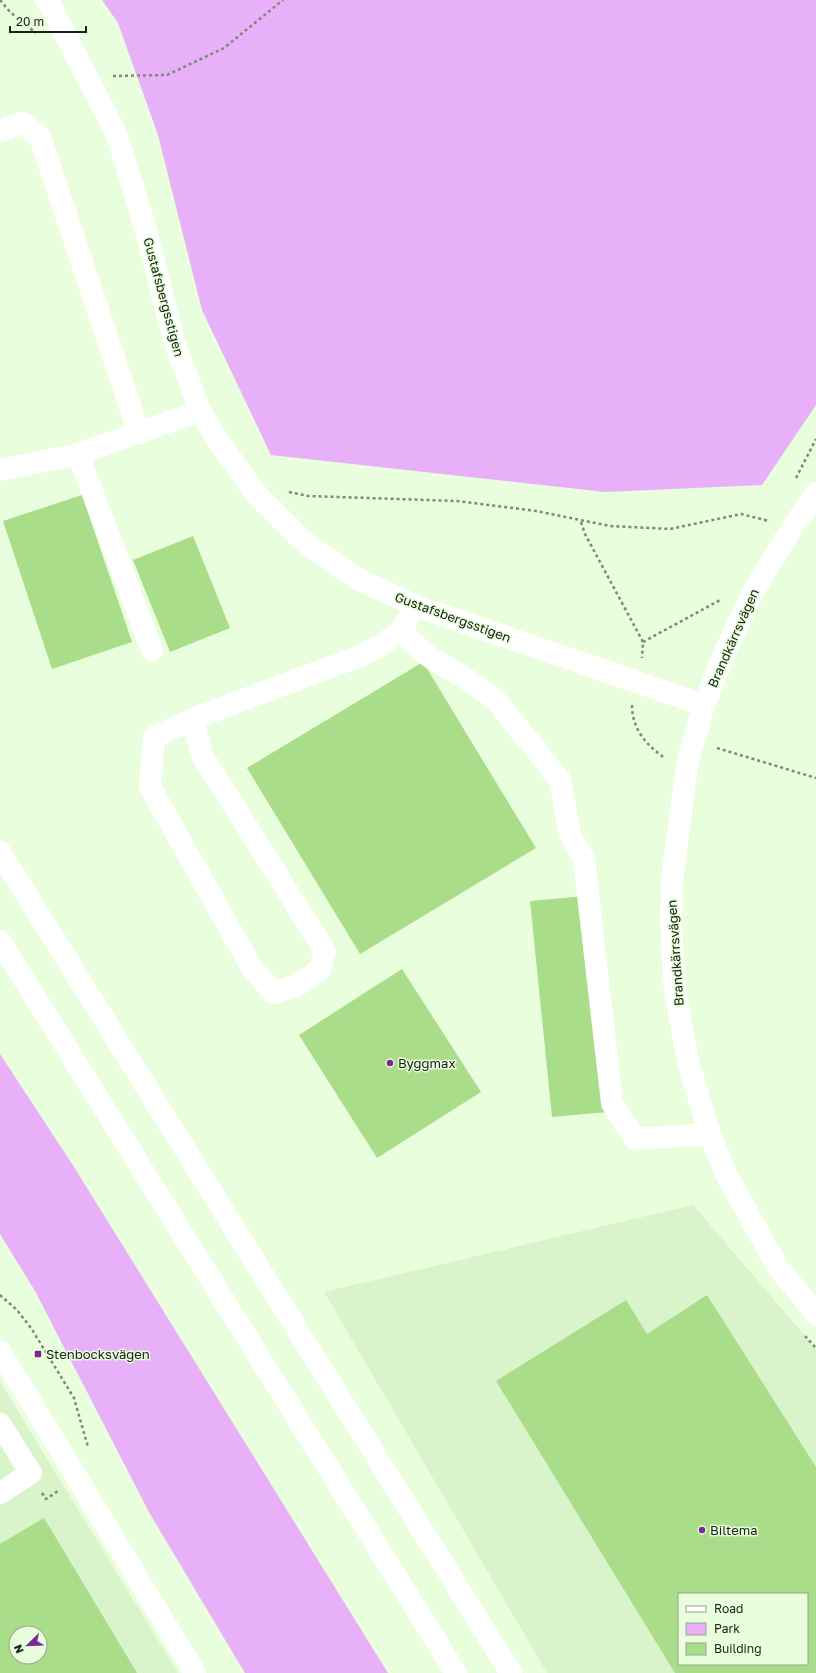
<svg xmlns="http://www.w3.org/2000/svg" width="816" height="1673" font-family="'Golos Text',sans-serif">
<rect width="100%" height="100%" fill="#e8fedd"/>
<g fill="#d9f3cb" fill-rule="evenodd">
<path d="M 693,1205 L 816,1349 L 816,1673 L 547,1673 L 324,1292 ZM 679,1594 L 807,1594 L 807,1664 L 679,1664 Z"/>
<path d="M 0,1382 L 178,1673 L 0,1673 ZM 16,1633 L 40,1633 L 40,1657 L 16,1657 Z"/>
</g>
<g fill="#e8b0f9">
<polygon points="102,0 816,0 816,405 762,485 605,492 271,455 202,310 158,135 118,23"/>
<polygon points="0,1054 74,1167 388,1673 245,1673 150,1514 35,1291 0,1234"/>
</g>
<g fill="#a9dd89" fill-rule="evenodd">
<polygon points="82,495 132,642 52,669 3,521"/>
<polygon points="193,536 230,628 170,652 133,560"/>
<polygon points="423,662 536,848 360,954 247,768"/>
<polygon points="586,896 608,1112 552,1117 530,901"/>
<polygon points="402,969 481,1092 377,1158 299,1035"/>
<path d="M 707,1295 L 816,1467 L 816,1673 L 675,1673 L 496,1381 L 626,1300 L 647,1334 ZM 679,1594 L 807,1594 L 807,1664 L 679,1664 Z"/>
<path d="M 44,1518 L 137,1673 L 0,1673 L 0,1544 ZM 16,1633 L 40,1633 L 40,1657 L 16,1657 Z"/>
</g>
<g fill="none" stroke-linecap="round" stroke-linejoin="round">
<g stroke="#7c8a75" stroke-width="2.5" stroke-dasharray="3 3" stroke-linecap="butt">
<polyline points="0,0 10,12 36,33"/>
<polyline points="113,76 167,75 224,48 283,0"/>
<polyline points="796,478 816,439"/>
<polyline points="289,492 308,496 457,501 536,511 610,526 670,529 741,514 769,521"/>
<polyline points="581,522 585,534 643,642 642,658"/>
<polyline points="643,642 722,599"/>
<path d="M 632,705 C 632,729 646,745 665,758"/>
<polyline points="717,748 816,778"/>
<polyline points="0,1295 17,1310 31,1328 74,1398 88,1447"/>
<polyline points="805,1336 816,1348"/>
<polyline points="42,1493 46,1499 58,1491"/>
</g>
<g stroke="#fff" stroke-width="22">
<polyline points="46,0 50,5 117,135 147,234 174,341 200,411 221,445 258,496 302,540 356,578 416,606 704,705"/>
<polyline points="0,131 22,123 40,137 139,433"/>
<polyline points="78,454 152,650"/>
<polyline points="0,470 78,454 200,411"/>
<polyline points="816,493 788,534 754,590 725,652 704,705 687,765 672,880 671,923 675,991 688,1062 710,1134 726,1174 777,1266 816,1314"/>
<polyline points="400,632 431,658 462,676 494,698 560,780 570,834 584,860 612,1103 635,1139 710,1134"/>
<polyline points="193,719 202,755 325,951 320,970 298,985 274,993 252,968 150,787 154,737 203,715 360,656 381,645 400,632 416,606"/>
<polyline points="0,1351 195,1673"/>
<polyline points="0,1424 31,1473 0,1493"/>
</g>
<g stroke="#fff" stroke-width="22">
<polyline points="0,852 511,1673"/>
<polyline points="0,941 456,1673"/>
</g>
</g>
<g fill="#7e2695" stroke="#e8fedd" stroke-width="1.5">
<circle cx="390" cy="1063" r="4"/>
<rect x="34" y="1350" width="8" height="8" rx="2"/>
<circle cx="702" cy="1530" r="4"/>
</g>
<g text-anchor="middle" dominant-baseline="central" stroke-width="3" stroke-linejoin="round" paint-order="stroke">
<g font-size="13" fill="#192015" stroke="#e8fedd">
<text transform="translate(164 297) rotate(75)">Gustafsbergsstigen</text>
<text transform="translate(453 617) rotate(20)">Gustafsbergsstigen</text>
<text transform="translate(733 638) rotate(-66)">Brandkärrsvägen</text>
<text transform="translate(675 953) rotate(-94)">Brandkärrsvägen</text>
</g>
<g font-size="13" fill="#192015" stroke="#e8fedd" text-anchor="start">
<text x="398" y="1063">Byggmax</text>
<text x="46" y="1354">Stenbocksvägen</text>
<text x="710" y="1530">Biltema</text>
</g>
</g>
<rect x="678" y="1593" width="130" height="72" fill="#e8fedd" stroke="#95a58d"/>
<rect x="686" y="1606" width="20" height="6" fill="#ffffff" stroke="#95a58d"/>
<text x="714" y="1613" font-size="12" fill="#192015">Road</text>
<rect x="686" y="1623" width="20" height="12" fill="#e8b0f9" stroke="#95a58d"/>
<text x="714" y="1633" font-size="12" fill="#192015">Park</text>
<rect x="686" y="1643" width="20" height="12" fill="#a9dd89" stroke="#95a58d"/>
<text x="714" y="1653" font-size="12" fill="#192015">Building</text>
<g transform="translate(28 1645) rotate(247)"><circle r="19" fill="#e8fedd" stroke="#95a58d"/>
<path d="M0-3L7 15L0 10L-7 15Z" fill="#7e2695"/>
<text y="-6" font-size="11" font-weight="bold" text-anchor="middle" fill="#192015">N</text>
</g>
<path d="M10 26v6h76v-6" fill="none" stroke="#192015" stroke-width="2"/>
<text x="16" y="26" font-size="12" fill="#192015" stroke="#e8fedd" stroke-width="3" paint-order="stroke">20 m</text>
</svg>
